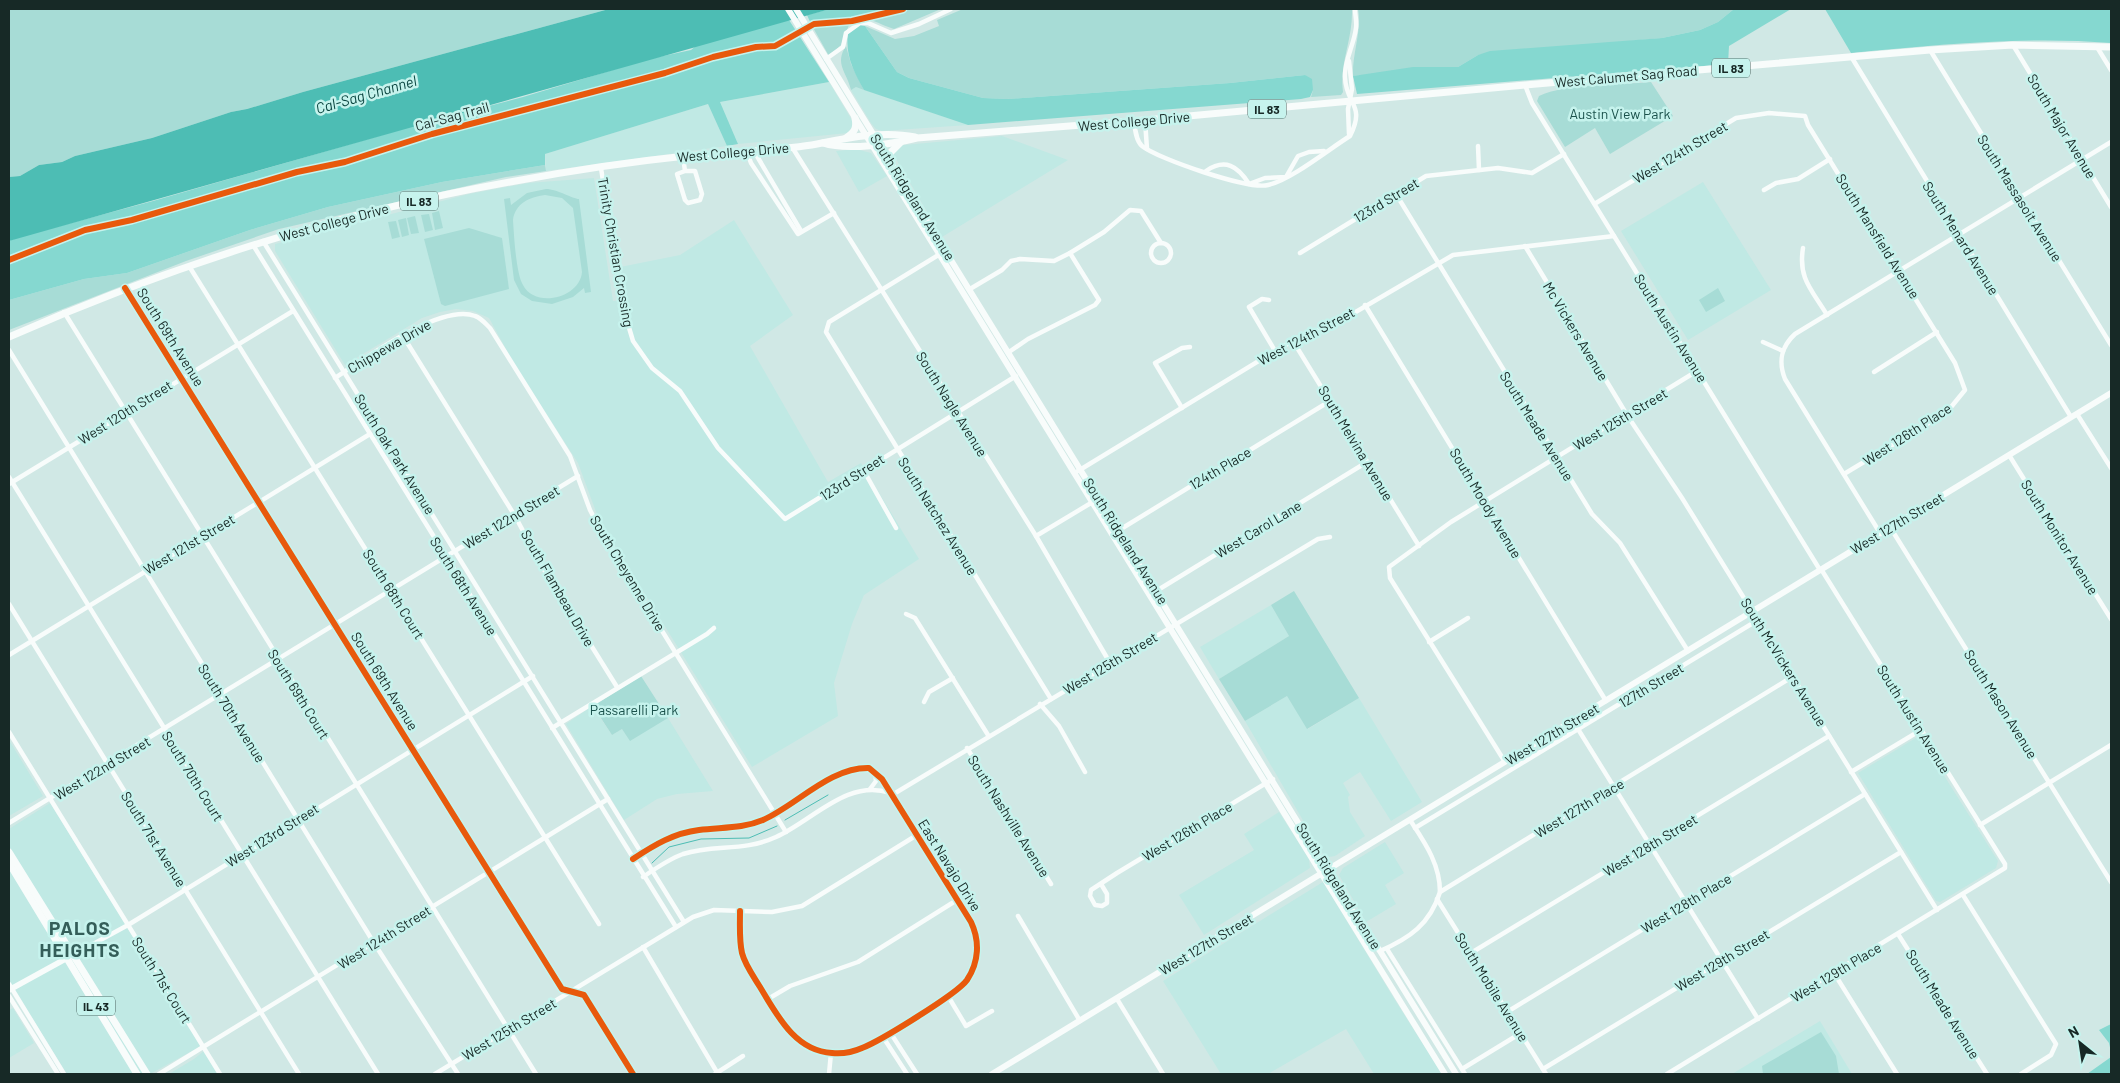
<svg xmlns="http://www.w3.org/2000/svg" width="2120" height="1083" font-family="Barlow,sans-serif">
<rect width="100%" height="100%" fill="#d0e8e5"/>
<g fill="#c0e9e4">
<polygon points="829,82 853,122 853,129 848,133 738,144 720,102"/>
<polygon points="856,87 968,125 882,131 876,129 871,123 851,90"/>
<polygon points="708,104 727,146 546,171 545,154"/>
<polygon points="1002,136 1068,160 942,237 893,154 897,147 904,145"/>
<polygon points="856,149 871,153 887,176 859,192 836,151"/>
<polygon points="594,178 613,301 626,300 620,267 680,255 734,220 793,315 750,346 828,482 861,463 919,559 864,595 852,624 834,683 838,716 752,767 599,520 578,463 512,360 489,318 473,311 456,309 440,312 422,318 345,365 275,251 275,244 469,194 528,183"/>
<polygon points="1703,182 1771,290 1688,340 1621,231"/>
<polygon points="1271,605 1289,636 1219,679 1200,647"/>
<polygon points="1287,696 1308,729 1359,698 1422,802 1391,821 1360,772 1343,783 1350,795 1348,797 1350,812 1365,836 1335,856 1329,857 1322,853 1245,721"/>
<polygon points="592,706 612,735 622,729 630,740 668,718 713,791 677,794 657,799 624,820 566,724"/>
<polygon points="1919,736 1998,861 1996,868 1940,902 1936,901 1858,773"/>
<polygon points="9,740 43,796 9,816"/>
<polygon points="50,803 201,1046 150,1074 67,1074 9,981 9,829"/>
<polygon points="1279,812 1309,859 1310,868 1204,935 1179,895 1254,850 1244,834"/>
<polygon points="1385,842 1404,873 1385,885 1396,904 1366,922 1339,875 1343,868"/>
<polygon points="1323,882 1395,1000 1442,1074 1374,1074 1346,1029 1268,1074 1221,1074 1163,981"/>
<polygon points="13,1008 34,1043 9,1058 9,1010"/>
<polygon points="1820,1021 1852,1074 1732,1074"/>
<polygon points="204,1051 218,1074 169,1074 194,1059"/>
</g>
<g fill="#a7dcd6" fill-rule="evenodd">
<polygon points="9,9 609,9 303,92 247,109 231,112 152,138 75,156 62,162 39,165 20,176 9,177"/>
<path d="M 898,9 L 941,9 L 894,29 C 872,22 873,15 849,25 L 841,45 L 829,56 L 811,24 L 851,20 Z"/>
<path d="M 963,9 L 1352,9 C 1353,40 1339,63 1343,92 L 1341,95 L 1311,97 L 1313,90 L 1305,75 L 1230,83 L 1008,99 L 983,98 L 909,78 L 897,72 L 865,26 L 895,39 L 914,36 L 939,26 L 937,20 Z"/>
<path d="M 1358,9 L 1734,9 L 1718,22 L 1700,30 L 1662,38 L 1478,55 L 1458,67 L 1353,76 C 1352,53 1362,32 1358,9 Z"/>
<path d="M 846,46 L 851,64 L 864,90 L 856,87 L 851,90 C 847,72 834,64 846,46 Z"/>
<path d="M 1651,82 L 1673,116 L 1610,154 L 1595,128 L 1565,147 L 1537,101 L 1539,96 C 1566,83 1620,85 1651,82 Z"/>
<polygon points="545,165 546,171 506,177 279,229 186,261 9,330 9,300 84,279 127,273 250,230 328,207 442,182"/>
<path d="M 546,189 C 557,189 573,199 579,199 L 591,292 L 585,293 L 584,288 L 573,297 L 552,304 L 532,301 L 521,294 L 514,280 L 504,199 L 510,198 L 511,205 L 527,193 ZM 545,195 L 562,198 L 573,208 L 582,272 C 580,298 535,309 523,285 C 516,274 514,235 513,220 C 515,204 529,197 545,195 Z"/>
<polygon points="439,211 443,228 435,230 432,213"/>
<polygon points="429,214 433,230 425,232 421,215"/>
<polygon points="415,216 419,233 411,234 407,218"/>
<polygon points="406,218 409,235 402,237 398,220"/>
<polygon points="396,221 400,237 392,239 388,222"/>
<polygon points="469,228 502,238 509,289 445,306 441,304 424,239"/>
<polygon points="1718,288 1725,301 1706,312 1699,300"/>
<polygon points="1294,591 1359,698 1307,729 1287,696 1245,721 1219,679 1289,636 1271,605"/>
<polygon points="641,676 668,718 630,741 622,729 612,735 593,706"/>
<polygon points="1821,1032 1836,1056 1839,1074 1763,1074 1762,1066"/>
</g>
<g fill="#85d8d0">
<polygon points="830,9 898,9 851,20 811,24 807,15"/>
<polygon points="1734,9 1791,9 1729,46 1728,64 1357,94 1353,76 1413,67 1458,67 1478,55 1490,51 1662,38 1700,30 1718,22"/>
<path d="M 1825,9 L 2111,9 L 2111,43 C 2024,36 1937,45 1851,53 Z"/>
<polygon points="789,20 829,82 720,102 738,144 727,146 708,104 545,154 545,165 442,182 328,207 250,230 127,273 84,279 9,300 9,241 19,237 153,201 427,122 523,97 649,59 691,50 697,45"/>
<path d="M 860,25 L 865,26 L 897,72 L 909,78 L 983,98 L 1008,99 L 1230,83 L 1305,75 L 1312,79 L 1313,90 L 1310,97 L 1301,99 L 968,125 L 864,90 C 854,72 845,55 848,34 Z"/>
<polygon points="2111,1024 2111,1052 2109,1043 2099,1030"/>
<polygon points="2111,1057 2111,1074 2087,1074"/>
</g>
<polygon fill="#4dbdb4" points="609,9 830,9 9,241 9,177 20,176 39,165 62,162 75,156 152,138 231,112 247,109 303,92"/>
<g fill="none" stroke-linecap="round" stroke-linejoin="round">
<g stroke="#4dbdb4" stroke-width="1">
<polyline points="785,820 828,795"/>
<polyline points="652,863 669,847 701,839 749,838 777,826"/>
</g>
<g stroke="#f8fcfb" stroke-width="4.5">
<polyline points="2013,45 2111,207"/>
<polyline points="2097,47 2111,70"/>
<polyline points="1930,50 2111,345"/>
<polyline points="1852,58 2071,417"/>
<polyline points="826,59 843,47 846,33 860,23 868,23 891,33 919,24 951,9"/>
<polyline points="1349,61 1352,89 1348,109 1349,134"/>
<polyline points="1525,85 1532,103 1820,570"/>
<polyline points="1145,120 1147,149"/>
<path d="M 1134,121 C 1135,129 1136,141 1142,146 C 1158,159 1249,190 1268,185 C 1291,180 1329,149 1350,136 C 1366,104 1346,106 1345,77 C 1344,61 1354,45 1356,28 C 1357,22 1355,15 1355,9"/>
<polyline points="1478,146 1479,170"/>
<polyline points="792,147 1036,536 1110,663"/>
<polyline points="754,151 801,231"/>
<polyline points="747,152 751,163 798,234 834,213"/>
<polyline points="683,157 685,171 677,174 685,200 688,203 700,200 702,194 695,171 685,171"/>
<polyline points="601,168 622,304 633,341 652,368 680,391 718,448 785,519 1016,376"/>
<path d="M 1206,171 C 1225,158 1238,166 1249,184 L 1265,178 L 1286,177 L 1298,156 L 1309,152 L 1324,151"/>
<polyline points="1764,190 1776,183 1798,179 1830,159"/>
<polyline points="1396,194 1592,514 1620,543 1688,651"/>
<polyline points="1596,203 1736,118 1769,113 1805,116 1808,125 1955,363 1965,390 1947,412 1844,474"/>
<polyline points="263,241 684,922"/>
<circle cx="1161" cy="253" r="10"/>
<polyline points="253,245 676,927"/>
<polyline points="1525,246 1627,415 1682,498 1937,910"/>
<path d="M 1803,248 C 1798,279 1812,290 1827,315"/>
<polyline points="1300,253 1426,176 1498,168 1532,173 1564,154"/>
<polyline points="940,254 829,322 826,332 1051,699"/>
<polyline points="189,266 599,924"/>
<polyline points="125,288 562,989 584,995 633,1074"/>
<polyline points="970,289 1002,270 1011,261 1020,259 1054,261 1070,253 1104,232 1130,210 1141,211 1161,243"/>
<polyline points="1269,300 1262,299 1249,307 1275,351"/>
<polyline points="1365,305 1606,701"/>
<polyline points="64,312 536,1074"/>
<polyline points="403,336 515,516 543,568 617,687"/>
<polyline points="1293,341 1419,546"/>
<polyline points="1763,342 1783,351"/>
<polyline points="9,350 374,943 458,1074"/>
<polyline points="1009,352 1028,339 1095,305 1099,300 1070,253"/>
<polyline points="1874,372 1937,332"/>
<path d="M 335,378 C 365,359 440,303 475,316 C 481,318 485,323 490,328 L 570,456 L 590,510 L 603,535 L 786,832"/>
<polyline points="1182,408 1155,363 1182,348 1190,347"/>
<polyline points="2077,414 2111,468"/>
<polyline points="2009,455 2111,619"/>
<polyline points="864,471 896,528"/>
<polyline points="1078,471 1275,351 1303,335 1330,327 1453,255 1614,236"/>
<polyline points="9,477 378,1074"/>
<polyline points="9,484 293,311"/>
<polyline points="1890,527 2111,882"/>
<polyline points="1116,532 1330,401"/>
<path d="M 1880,533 L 1785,379 C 1778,361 1781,347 1795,334 L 2111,142"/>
<polyline points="1036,536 1091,503"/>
<polyline points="1153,593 1367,462"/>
<polyline points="9,604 299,1074"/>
<polyline points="906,614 915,618 988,735"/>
<polyline points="1429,642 1468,618"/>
<polyline points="9,655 370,434"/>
<polyline points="924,702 929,692 953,678"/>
<polyline points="1040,704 1059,726 1085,772"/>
<polyline points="1573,721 1758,1019"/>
<polyline points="552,728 707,634 714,628"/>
<polyline points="9,732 220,1074"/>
<polyline points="967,748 1051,884"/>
<polyline points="1505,762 1390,578 1389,567 1451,522 1697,371"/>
<polyline points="1851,772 1921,730"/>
<polyline points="870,789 876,781 875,772"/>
<polyline points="892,795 1318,539 1330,537"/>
<path d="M 1410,820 C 1425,843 1440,864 1440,892"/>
<polyline points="9,823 578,476"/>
<polyline points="1980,825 2111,745"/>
<polyline points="1415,828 1758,620"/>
<path d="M 633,859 C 654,845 674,833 699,830 C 721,827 742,829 763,820 C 797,805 830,767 869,768 L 882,779 L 971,922 C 980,941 979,962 967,980 C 957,994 880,1041 862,1048 C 853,1052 842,1054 832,1053 C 795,1051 777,1015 760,987 C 754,977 745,965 742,953 C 739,940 740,925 740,911"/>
<path d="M 643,877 C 656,868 669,859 683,854 C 715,844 743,852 776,837 C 812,821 848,778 890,793"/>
<polyline points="1101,884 1107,894 1107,903 1102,906 1095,905 1090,896 1091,890 1117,873 1273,779"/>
<polyline points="1963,895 2056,1044 2051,1055 2021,1074"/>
<polyline points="1437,899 1546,1074"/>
<polyline points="1018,916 1080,1021"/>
<polyline points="1898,934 1987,1074"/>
<polyline points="643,947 718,1074"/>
<polyline points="1387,949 1465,1074"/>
<path d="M 1380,951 C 1410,938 1430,924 1440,892 L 1792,677"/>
<polyline points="1471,953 1829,736"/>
<polyline points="73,955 128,925 533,676"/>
<polyline points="1834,973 1897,1074"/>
<polyline points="9,984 64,1074"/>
<polyline points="9,996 58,1074"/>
<polyline points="948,996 966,1026 992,1011"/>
<polyline points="768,999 790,986 858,962 957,900"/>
<polyline points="1117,999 1163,1074"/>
<polyline points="1507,1012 1865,794"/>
<polyline points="890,1032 917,1074"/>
<polyline points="883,1037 907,1074"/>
<polyline points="1462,1069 1521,1033"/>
<polyline points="1543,1069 1901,852"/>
<polyline points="159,1074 608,799"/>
<polyline points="435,1074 693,917 714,910 772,912 802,906 917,835"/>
<polyline points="715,1074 743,1056"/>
<polyline points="829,1074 831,1053"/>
<polyline points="1667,1074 2005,868 2005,864 1821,569"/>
</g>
<polyline stroke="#f8fcfb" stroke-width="5.5" points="9,990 69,957"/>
<g stroke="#f8fcfb" stroke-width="6">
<polyline points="788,9 1445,1074"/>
<polyline points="796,9 1355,915 1380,951 1456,1074"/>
<polyline points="992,1074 2111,393"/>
</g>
<g stroke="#f8fcfb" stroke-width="7">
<path d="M 846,138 C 855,132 857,128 855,118"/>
<path d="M 823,143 C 847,151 893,144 917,138 L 1145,120 L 1525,85 L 1930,50 L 2013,45 L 2111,47"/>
<polyline points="889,161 890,153 901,142"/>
<path d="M 9,337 C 170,266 337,213 510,182 C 568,171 628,162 686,156 C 708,154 730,154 752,151 C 775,149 799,148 822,143 C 851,137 885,131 915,137"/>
<polyline points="9,852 147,1074"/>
<polyline points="9,863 137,1074"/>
</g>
<g stroke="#c6f3ed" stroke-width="9">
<g id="cycleway">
<polyline points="9,260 85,230 132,220 297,172 345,162 432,134 665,73 713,57 756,47 775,46 814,24 852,21 903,9"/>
<polyline points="125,288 562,989 584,995 633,1074"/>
<path d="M 633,859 C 654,845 674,833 699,830 C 721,827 742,829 763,820 C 797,805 830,767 869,768 L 882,779 L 971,922 C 980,941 979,962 967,980 C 957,994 880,1041 862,1048 C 853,1052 842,1054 832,1053 C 795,1051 777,1015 760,987 C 754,977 745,965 742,953 C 739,940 740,925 740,911"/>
</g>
</g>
<use href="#cycleway" stroke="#e8590c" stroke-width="6"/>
</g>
<g text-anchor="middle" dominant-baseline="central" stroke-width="5" stroke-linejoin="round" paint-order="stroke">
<g fill="#c6f3ed" stroke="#4c6662" stroke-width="1">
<rect x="1712" y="58.5" width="38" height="19" rx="4"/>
<rect x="1248" y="99.5" width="38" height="19" rx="4"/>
<rect x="400" y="191.5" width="38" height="19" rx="4"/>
<rect x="77" y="996.5" width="38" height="19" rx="4"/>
</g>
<g font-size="12" font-weight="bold" fill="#172926">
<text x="1731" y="68">IL 83</text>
<text x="1267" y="109">IL 83</text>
<text x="419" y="201">IL 83</text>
<text x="96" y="1006">IL 43</text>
</g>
<g font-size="14" fill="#172926" stroke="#c6f3ed">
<text transform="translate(1626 76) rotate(-5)">West Calumet Sag Road</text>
<text transform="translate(452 116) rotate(-15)">Cal-Sag Trail</text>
<text transform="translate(1134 121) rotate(-5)">West College Drive</text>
<text transform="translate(2062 126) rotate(59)">South Major Avenue</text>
<text transform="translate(733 152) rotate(-5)">West College Drive</text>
<text transform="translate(1680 152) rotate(-31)">West 124th Street</text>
<text transform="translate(913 197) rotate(58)">South Ridgeland Avenue</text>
<text transform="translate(2020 198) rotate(58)">South Massasoit Avenue</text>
<text transform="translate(1386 200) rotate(-31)">123rd Street</text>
<text transform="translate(334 222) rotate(-15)">West College Drive</text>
<text transform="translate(1878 236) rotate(58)">South Mansfield Avenue</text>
<text transform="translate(1961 238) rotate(58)">South Menard Avenue</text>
<text transform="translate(616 252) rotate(80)">Trinity Christian Crossing</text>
<text transform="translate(1671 328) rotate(58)">South Austin Avenue</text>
<text transform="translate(1576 331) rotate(59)">Mc Vickers Avenue</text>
<text transform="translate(1306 336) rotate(-28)">West 124th Street</text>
<text transform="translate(171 337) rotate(58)">South 69th Avenue</text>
<text transform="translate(389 346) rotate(-30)">Chippewa Drive</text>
<text transform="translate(952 404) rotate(58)">South Nagle Avenue</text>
<text transform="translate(125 412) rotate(-32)">West 120th Street</text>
<text transform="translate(1620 419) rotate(-31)">West 125th Street</text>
<text transform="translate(1537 426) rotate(58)">South Meade Avenue</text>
<text transform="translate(1907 434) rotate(-33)">West 126th Place</text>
<text transform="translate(1356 443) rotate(59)">South Melvina Avenue</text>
<text transform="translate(395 454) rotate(58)">South Oak Park Avenue</text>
<text transform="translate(1220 468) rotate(-31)">124th Place</text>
<text transform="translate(852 477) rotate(-33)">123rd Street</text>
<text transform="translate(1486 503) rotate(59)">South Moody Avenue</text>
<text transform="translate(938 516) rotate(58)">South Natchez Avenue</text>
<text transform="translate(511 517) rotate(-31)">West 122nd Street</text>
<text transform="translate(1897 523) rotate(-31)">West 127th Street</text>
<text transform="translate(1258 529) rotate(-31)">West Carol Lane</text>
<text transform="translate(2060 537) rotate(58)">South Monitor Avenue</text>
<text transform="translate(1126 541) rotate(58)">South Ridgeland Avenue</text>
<text transform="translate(189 544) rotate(-31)">West 121st Street</text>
<text transform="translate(628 573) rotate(59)">South Cheyenne Drive</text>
<text transform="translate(464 586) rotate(58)">South 68th Avenue</text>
<text transform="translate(558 588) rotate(60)">South Flambeau Drive</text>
<text transform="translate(394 594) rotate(58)">South 68th Court</text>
<text transform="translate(1784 662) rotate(58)">South McVickers Avenue</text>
<text transform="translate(1110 663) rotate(-31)">West 125th Street</text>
<text transform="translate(385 681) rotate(58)">South 69th Avenue</text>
<text transform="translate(1651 685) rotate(-31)">127th Street</text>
<text transform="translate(299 694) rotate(58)">South 69th Court</text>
<text transform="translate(2001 704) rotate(58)">South Mason Avenue</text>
<text transform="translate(232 713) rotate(58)">South 70th Avenue</text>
<text transform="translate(1914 719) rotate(58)">South Austin Avenue</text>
<text transform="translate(1552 734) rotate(-31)">West 127th Street</text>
<text transform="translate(102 768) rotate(-31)">West 122nd Street</text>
<text transform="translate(193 776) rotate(58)">South 70th Court</text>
<text transform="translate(1579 808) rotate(-31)">West 127th Place</text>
<text transform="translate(1009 816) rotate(58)">South Nashville Avenue</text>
<text transform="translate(1187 831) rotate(-31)">West 126th Place</text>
<text transform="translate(272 835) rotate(-32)">West 123rd Street</text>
<text transform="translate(154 839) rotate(58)">South 71st Avenue</text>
<text transform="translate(1650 845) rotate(-31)">West 128th Street</text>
<text transform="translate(950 865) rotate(58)">East Navajo Drive</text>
<text transform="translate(1339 886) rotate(58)">South Ridgeland Avenue</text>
<text transform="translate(1686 903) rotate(-31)">West 128th Place</text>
<text transform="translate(384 937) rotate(-32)">West 124th Street</text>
<text transform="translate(1206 944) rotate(-31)">West 127th Street</text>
<text transform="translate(1722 960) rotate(-31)">West 129th Street</text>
<text transform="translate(1836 972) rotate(-31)">West 129th Place</text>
<text transform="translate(162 980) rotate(58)">South 71st Court</text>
<text transform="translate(1492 987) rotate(58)">South Mobile Avenue</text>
<text transform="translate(1943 1004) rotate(58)">South Meade Avenue</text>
<text transform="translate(509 1029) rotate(-31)">West 125th Street</text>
</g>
<g font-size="14" fill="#1a514b" stroke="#c6f3ed">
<text x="1620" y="113">Austin View Park</text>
<text x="634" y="709">Passarelli Park</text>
</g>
<g font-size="15" font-style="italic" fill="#0b4641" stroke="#c6f3ed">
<text transform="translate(366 94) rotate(-16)">Cal-Sag Channel</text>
</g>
<g font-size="19" font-weight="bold" letter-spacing="1" fill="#345e59" stroke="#c6f3ed">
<text x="80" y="927">PALOS<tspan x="80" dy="22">HEIGHTS</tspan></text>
</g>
</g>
<rect width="2120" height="1083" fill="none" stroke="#172926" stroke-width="20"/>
<g transform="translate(2080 1043) rotate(330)" stroke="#c6f3ed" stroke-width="4" paint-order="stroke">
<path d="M0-4L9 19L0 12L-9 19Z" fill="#172926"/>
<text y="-8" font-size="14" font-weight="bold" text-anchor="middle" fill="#172926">N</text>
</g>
</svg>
